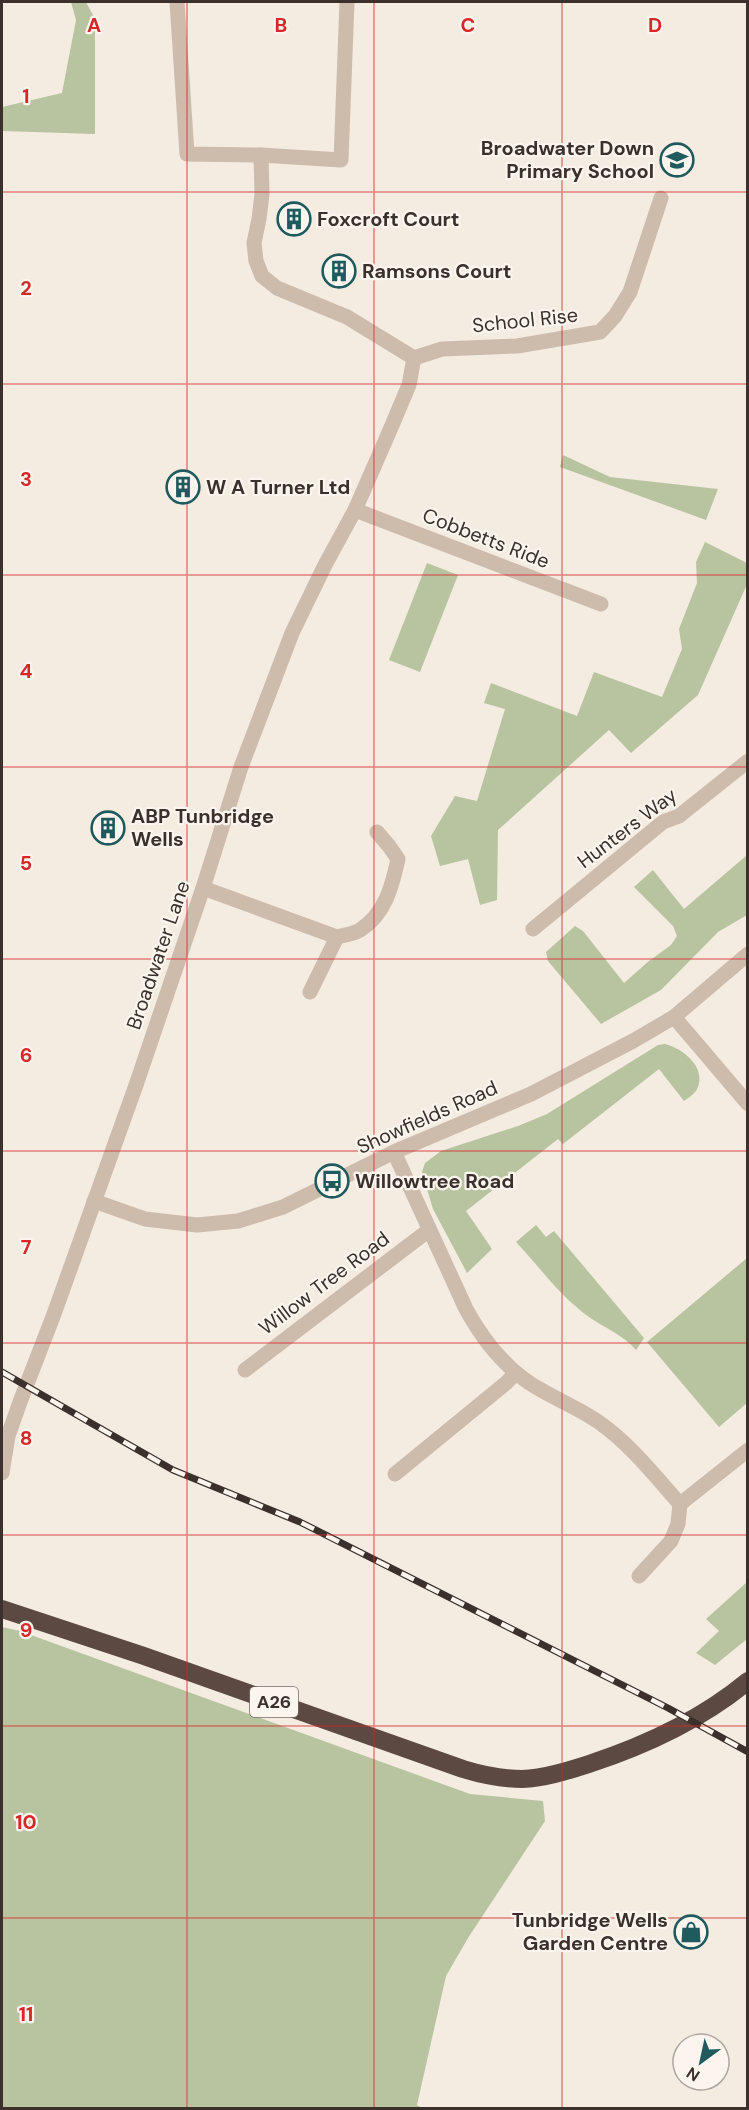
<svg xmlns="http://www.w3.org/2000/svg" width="749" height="2110" font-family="'DM Sans',sans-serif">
<rect width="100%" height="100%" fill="#f4ebe1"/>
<g fill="#b8c4a0">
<polygon points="71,2 86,2 95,19 95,134 2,131 2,107 62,93 76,20"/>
<polygon points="563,455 610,477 718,489 706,520 560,467"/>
<polygon points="705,542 747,563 748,582 698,695 631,753 609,730 498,830 497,900 480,905 468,859 440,866 431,836 455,796 477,801 505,709 484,703 491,683 577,716 594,672 662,697 682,649 679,629 697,583 696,562"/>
<polygon points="427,563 458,575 420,672 389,660"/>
<polygon points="747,855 747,915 718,932 661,990 601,1024 548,961 546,952 575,926 583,931 624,983 649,961 671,945 677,936 673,926 634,887 653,870 684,909"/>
<path d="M 665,1044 C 683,1048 709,1069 696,1091 C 693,1095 688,1098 684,1101 L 659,1069 L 563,1144 L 558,1139 L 466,1211 L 492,1249 L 467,1273 L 433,1209 L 422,1172 L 425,1163 L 441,1151 L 518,1126 L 547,1114 L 658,1045 Z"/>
<path d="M 536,1225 L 546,1237 L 554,1231 L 644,1338 L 636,1350 C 621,1332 598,1326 580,1310 C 556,1291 537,1264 516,1242 Z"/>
<polygon points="747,1258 747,1403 719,1427 647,1342"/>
<polygon points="747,1582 747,1639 715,1665 696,1653 719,1631 706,1619"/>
<polygon points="2,1627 20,1631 470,1794 543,1801 545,1821 468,1938 446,1976 417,2105 422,2108 2,2108"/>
</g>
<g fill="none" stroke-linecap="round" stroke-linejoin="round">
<g stroke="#cdbbac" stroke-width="15">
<polyline points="177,2 187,154 261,155 341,160 347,2"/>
<polyline points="261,155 262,194 259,219 254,243 256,261 262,276 277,288 347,317 414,358"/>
<polyline points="414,358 442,349 517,346 600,332 615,316 630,292 661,198"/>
<polyline points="355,510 601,604"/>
<path d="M 203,888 L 337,937 C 344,935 354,934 360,930 C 385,914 392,887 398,859 L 389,846 L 377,832"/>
<polyline points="533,929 663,822 679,816 748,761"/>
<polyline points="310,992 337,937"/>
<polyline points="674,1017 748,1104"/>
<path d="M 394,1152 L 466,1309 C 484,1342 509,1373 543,1391 C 562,1402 582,1410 600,1423 C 631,1445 655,1476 680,1504 L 748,1450"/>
<polyline points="94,1201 145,1219 197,1225 238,1221 283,1207 394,1152 531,1094 633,1041 674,1017 748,954"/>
<polyline points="245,1370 429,1230"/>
<polyline points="2,1473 8,1436 20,1402 54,1314 136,1085 203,888 241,767 292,633 325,565 355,510 390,430 409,385 414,358"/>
<polyline points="395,1474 506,1383 516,1373"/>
<polyline points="639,1576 671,1541 678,1524 680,1504"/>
</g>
<path stroke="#5c4a42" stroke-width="18" d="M 2,1609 L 144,1656 L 463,1769 C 483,1775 501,1779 522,1779 C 545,1778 567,1771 589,1764 C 647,1745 701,1720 748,1681"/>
<g stroke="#3b302b" stroke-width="7">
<polyline id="rail" points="2,1372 173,1470 300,1522 668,1708 748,1752"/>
</g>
<use href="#rail" stroke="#fbf5ee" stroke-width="4.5" stroke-dasharray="14" stroke-linecap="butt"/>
</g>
<path fill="none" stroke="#d62828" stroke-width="1.5" stroke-opacity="0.55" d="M 187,2 L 187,2108M 374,2 L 374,2108M 562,2 L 562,2108M 2,192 L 748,192M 2,384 L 748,384M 2,575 L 748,575M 2,767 L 748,767M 2,959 L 748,959M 2,1151 L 748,1151M 2,1343 L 748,1343M 2,1535 L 748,1535M 2,1726 L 748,1726M 2,1918 L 748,1918"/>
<defs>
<g id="school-ring" transform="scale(1.725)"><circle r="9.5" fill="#fbf5ee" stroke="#1f5a5e" stroke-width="1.5"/><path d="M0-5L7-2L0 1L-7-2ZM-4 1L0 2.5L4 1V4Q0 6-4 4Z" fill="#1f5a5e"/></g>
<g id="building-ring" transform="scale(1.725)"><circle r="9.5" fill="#fbf5ee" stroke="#1f5a5e" stroke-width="1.5"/><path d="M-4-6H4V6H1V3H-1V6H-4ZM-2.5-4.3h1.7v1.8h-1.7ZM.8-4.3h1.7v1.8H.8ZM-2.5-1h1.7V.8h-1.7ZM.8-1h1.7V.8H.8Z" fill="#1f5a5e"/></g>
<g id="bus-ring" transform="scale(1.725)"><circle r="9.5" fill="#fbf5ee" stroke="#1f5a5e" stroke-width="1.5"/><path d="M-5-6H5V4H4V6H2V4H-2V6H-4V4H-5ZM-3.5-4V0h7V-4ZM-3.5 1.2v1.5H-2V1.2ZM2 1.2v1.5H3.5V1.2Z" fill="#1f5a5e"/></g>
<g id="shop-ring" transform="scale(1.725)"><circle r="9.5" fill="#fbf5ee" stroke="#1f5a5e" stroke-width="1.5"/><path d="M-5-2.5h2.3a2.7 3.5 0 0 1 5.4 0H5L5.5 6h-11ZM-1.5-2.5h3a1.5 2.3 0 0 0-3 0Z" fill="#1f5a5e"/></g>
</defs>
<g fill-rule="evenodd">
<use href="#school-ring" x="677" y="160"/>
<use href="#building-ring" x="294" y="219"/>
<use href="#building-ring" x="339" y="271"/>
<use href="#building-ring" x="183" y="487"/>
<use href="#building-ring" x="108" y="828"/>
<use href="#bus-ring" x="332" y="1181"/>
<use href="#shop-ring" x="691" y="1932"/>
</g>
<g text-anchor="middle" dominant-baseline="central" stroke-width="4.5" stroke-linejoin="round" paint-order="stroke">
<rect fill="#fbf5ee" stroke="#756b66" stroke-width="1.5" x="250" y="1687" width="48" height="30" rx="4.5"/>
<g font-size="18" font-weight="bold" fill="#3b302b">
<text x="274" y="1702">A26</text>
</g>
<g font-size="20" font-weight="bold" fill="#3b302b" stroke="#fbf5ee" text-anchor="start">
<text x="654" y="148" text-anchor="end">Broadwater Down<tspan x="654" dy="23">Primary School</tspan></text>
<text x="317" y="219">Foxcroft Court</text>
<text x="362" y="271">Ramsons Court</text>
<text x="206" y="487">W A Turner Ltd</text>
<text x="131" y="816">ABP Tunbridge<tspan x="131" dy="23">Wells</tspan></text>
<text x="355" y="1181">Willowtree Road</text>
<text x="668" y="1920" text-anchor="end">Tunbridge Wells<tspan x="668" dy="23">Garden Centre</tspan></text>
</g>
<g font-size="20" fill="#3b302b" stroke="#fbf5ee">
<text transform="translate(525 320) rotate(-6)">School Rise</text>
<text transform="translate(486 538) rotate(21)">Cobbetts Ride</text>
<text transform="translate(627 828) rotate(-37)">Hunters Way</text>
<text transform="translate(158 955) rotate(-71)">Broadwater Lane</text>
<text transform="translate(427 1117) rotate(-24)">Showfields Road</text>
<text transform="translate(324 1283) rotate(-37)">Willow Tree Road</text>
</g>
</g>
<g font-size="20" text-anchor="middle" font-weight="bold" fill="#d62828" stroke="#fbf5ee" stroke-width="4.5" stroke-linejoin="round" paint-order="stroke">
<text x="94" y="32">A</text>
<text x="281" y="32">B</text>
<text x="468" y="32">C</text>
<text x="655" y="32">D</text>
<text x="26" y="103">1</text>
<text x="26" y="295">2</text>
<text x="26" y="486">3</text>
<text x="26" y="678">4</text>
<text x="26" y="870">5</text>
<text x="26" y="1062">6</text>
<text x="26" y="1254">7</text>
<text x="26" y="1445">8</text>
<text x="26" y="1637">9</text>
<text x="26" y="1829">10</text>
<text x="26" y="2021">11</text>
</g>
<rect width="749" height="2110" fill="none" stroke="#3b302b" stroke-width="6"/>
<g transform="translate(701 2062) rotate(213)"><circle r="28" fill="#fbf5ee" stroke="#aea6a0" stroke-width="1.5"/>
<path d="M0-4.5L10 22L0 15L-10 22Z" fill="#1f5a5e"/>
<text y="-9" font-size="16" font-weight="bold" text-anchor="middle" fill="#3b302b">N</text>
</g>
</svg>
